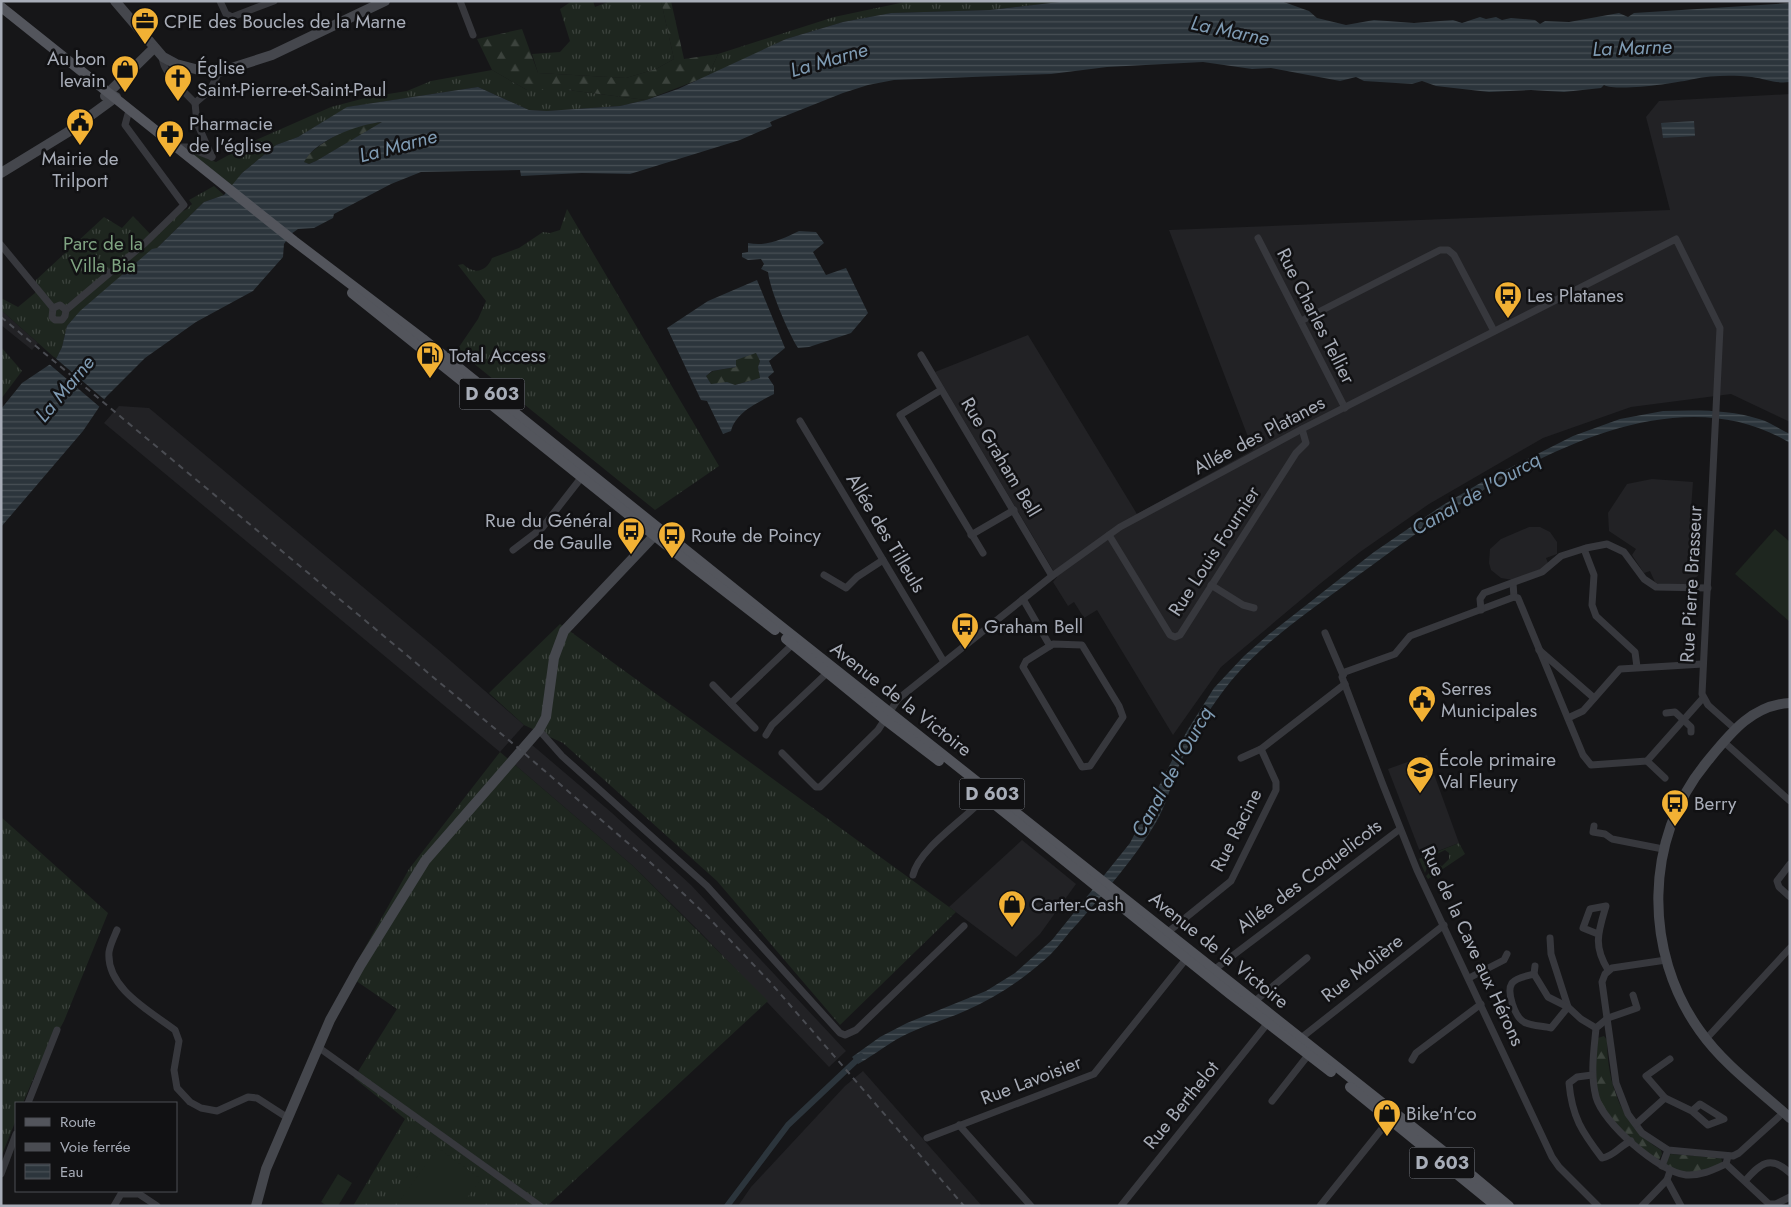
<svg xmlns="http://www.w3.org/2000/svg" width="1791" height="1207" font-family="Jost,sans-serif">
<defs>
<pattern id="grass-tufts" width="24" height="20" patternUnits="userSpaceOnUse" patternTransform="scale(1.25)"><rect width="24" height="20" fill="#1e261f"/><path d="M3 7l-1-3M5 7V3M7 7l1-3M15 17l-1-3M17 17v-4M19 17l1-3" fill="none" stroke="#3c433d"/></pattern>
<pattern id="forest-firs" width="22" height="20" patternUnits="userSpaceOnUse" patternTransform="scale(1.25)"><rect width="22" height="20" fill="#1e261f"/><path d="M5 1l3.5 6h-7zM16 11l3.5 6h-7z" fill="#3c433d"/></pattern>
<pattern id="water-rules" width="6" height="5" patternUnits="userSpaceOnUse" patternTransform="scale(1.25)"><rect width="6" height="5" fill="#2c353c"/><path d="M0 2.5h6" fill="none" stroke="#485056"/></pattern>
</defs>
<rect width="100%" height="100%" fill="#161618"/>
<g fill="#222225">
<polygon points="1790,94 1790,422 1731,394 1631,407 1543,438 1429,504 1360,552 1321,583 1221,667 1173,735 1097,610 1084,618 1074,602 1068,606 1053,582 1057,577 935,372 1028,335 1137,514 1253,450 1169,230 1670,210 1646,117 1659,101"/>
<polygon points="1,310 38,343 32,350 1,325"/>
<polygon points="119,406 149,408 437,649 524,725 500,752 104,423"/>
<polygon points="1652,479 1693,482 1691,509 1700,517 1699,574 1693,581 1686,584 1660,585 1655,582 1650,571 1644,573 1632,555 1636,549 1609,531 1608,513 1627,484"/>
<polygon points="1529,527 1540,527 1550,532 1557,542 1557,554 1546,558 1548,563 1541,569 1513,580 1501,578 1491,570 1489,563 1490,549 1501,539"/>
<polygon points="531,744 612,813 691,885 846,1051 829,1067 701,933 633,866 514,764"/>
<polygon points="1427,755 1459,843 1422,857 1388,769"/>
<polygon points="1022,840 1076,884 1040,934 1016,957 949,907"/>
<polygon points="863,1071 982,1206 738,1206 751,1187 845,1086"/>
</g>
<g fill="url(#grass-tufts)">
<polygon points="572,1 593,1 595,7 610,1 661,1 674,59 656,69 626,78 538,73 532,54 560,52 570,41 560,9"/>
<polygon points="1068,1 990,10 891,13 843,22 786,39 708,76 718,54 834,17 905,2"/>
<polygon points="492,70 527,90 568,90 646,100 620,106 547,111 529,110 478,87 348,107 298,137 276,145 242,173 233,186 188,151 216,162 256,140 331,107 369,97 407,91 431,81"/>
<polygon points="214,186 224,195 204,202 157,248 67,326 62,347 56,359 1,310 1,298 18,307 35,293 36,280 104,217 122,228 133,216 154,238 177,214 187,209 192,204 189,200"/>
<path d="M 567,209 L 719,466 L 655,510 L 457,350 L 478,319 L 486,301 L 458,265 L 463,264 C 474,275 486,272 492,258 L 519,248 L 543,232 L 550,233 L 560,230 Z"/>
<polygon points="1,347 22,371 1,399"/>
<polygon points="560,624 956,912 840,1025 717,881 563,743 524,725 489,693"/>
<polygon points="500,752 633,866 768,1001 547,1206 353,1206 405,1119 354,1078 397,1009 349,976 409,869"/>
<polygon points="1,817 108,913 64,1021 34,1077 23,1103 16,1103 16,1120 1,1157"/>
<polygon points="1459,843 1465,854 1428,879 1426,876 1431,871 1432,862 1442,866 1449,859 1449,853 1445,850 1435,855 1429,862 1425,873 1419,859"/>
</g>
<g fill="url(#forest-firs)">
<polygon points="661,1 671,1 684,59 718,54 708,76 646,100 568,90 527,90 492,70 477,39 522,29 538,73 626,78 656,69 674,59"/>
<path d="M 383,122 L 316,161 L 309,164 L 303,162 C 311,148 347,127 363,124 C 369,122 376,123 383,122 Z"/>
<polygon points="756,352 760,361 758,367 760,378 735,385 711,384 706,376 713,371 736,367 735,360"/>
<path d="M 1604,1036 L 1607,1040 C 1607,1084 1622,1127 1661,1150 L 1662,1154 L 1659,1160 C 1634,1145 1605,1121 1597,1093 C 1592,1076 1596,1055 1598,1038 Z"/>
<path d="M 1671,1154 L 1721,1158 L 1722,1161 L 1721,1164 C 1702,1173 1684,1178 1666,1164 L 1667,1157 Z"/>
</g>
<g fill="#1e261f">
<polygon points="1775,529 1790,542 1790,622 1735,574"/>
<polygon points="438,1148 481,1179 461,1206 396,1206"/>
<polygon points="338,1174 352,1183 338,1206 327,1206 321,1202"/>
</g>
<g fill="url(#water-rules)" fill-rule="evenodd">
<path d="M 1068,1 L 1281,1 L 1309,11 L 1317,18 L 1346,25 L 1374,20 L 1414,23 L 1453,20 L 1462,23 L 1480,17 L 1486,19 L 1496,17 L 1502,20 L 1511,18 L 1535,20 L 1540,24 L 1545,21 L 1569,22 L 1619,13 L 1628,17 L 1634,13 L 1790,3 L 1790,82 C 1776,84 1766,79 1752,77 C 1735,75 1711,75 1694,79 C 1676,83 1617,92 1604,85 L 1601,88 L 1564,92 L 1531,90 L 1489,92 L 1436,86 L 1422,81 L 1412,84 L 1364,81 L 1356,77 L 1340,81 L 1271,68 L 1252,69 L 1203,62 L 1107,67 L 1051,74 L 894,80 L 868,85 L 843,93 L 770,122 L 772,126 L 740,140 L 630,174 L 582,173 L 521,176 L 520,170 L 421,172 L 391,184 L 334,214 L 333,218 L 314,228 L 298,229 L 291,234 L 284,244 L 283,257 L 253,291 L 196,322 L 145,358 L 106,397 L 83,431 L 1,527 L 1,409 L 22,383 L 55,361 L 62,347 L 67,326 L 80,311 L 152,249 L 157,248 L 204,202 L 224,195 L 242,173 L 276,145 L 298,137 L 347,107 L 478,87 L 529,110 L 547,111 L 620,106 L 646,100 L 678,89 L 786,39 L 843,22 L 891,13 L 990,10 ZM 382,122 L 316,161 L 309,164 L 304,162 C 315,140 359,124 382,122 Z"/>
<polygon points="1694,121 1695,136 1663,138 1661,123"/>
<path d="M 799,231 L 816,232 L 824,243 L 813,252 L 826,275 L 846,268 L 868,313 L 851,333 L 809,347 L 798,348 C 788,332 770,290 768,272 L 761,269 L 764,264 L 761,259 L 748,260 L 742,257 L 742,253 L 748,252 L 748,243 C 767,247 782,239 799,231 Z"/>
<path d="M 757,280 L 785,348 L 769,361 L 774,372 L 768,377 L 774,386 L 774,394 C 757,403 736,412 731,431 L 723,434 L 707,401 L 701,400 L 667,328 L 708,301 ZM 756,353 L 760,361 L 758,367 L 760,378 L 735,385 L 727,382 L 711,384 L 706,376 L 712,371 L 736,367 L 736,360 Z"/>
<path d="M 1663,411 C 1694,410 1729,409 1759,419 C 1770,422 1779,429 1790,434 L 1790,443 C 1654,360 1468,495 1360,574 C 1317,606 1266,639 1231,681 C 1210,707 1191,738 1178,768 C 1170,787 1166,806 1155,824 C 1134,859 1105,892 1078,923 C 1068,933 1060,945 1050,955 C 1025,978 997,997 965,1011 C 947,1019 928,1024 909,1033 C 891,1041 876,1054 858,1064 L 852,1057 L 880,1037 L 907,1023 L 986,991 L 1015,973 L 1052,940 L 1130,843 L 1187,731 L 1214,688 L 1244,656 L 1268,635 L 1374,552 L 1443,505 L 1482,482 L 1573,436 L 1620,419 Z"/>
</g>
<polygon fill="#161618" points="54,357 106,401 101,408 48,363"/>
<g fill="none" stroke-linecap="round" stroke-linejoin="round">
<polyline stroke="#2c353c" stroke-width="6" points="727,1206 788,1125 861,1056"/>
<g stroke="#37383d" stroke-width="7">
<polyline points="220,1 226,14 232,17 274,1"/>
<polyline points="460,1 473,35"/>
<path d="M 163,57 C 159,68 187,95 195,103"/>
<polyline points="195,103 197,123 212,157"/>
<polyline points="195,103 210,90 219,72"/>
<polyline points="177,147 187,147 212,157"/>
<polyline points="1258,238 1345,408"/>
<polyline points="1,245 53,308"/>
<polyline points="53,308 52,317 55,320 62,320 65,316 66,310 145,243 184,205 125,125 128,114"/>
<polyline points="53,308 60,305 66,310"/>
<polyline points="1301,321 1440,250 1448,250 1454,255 1494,331"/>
<polyline points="921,355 1052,576"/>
<polyline points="941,390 900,415 983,553"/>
<polyline points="800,421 944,662"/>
<polyline points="971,535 1014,510"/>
<polyline points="1109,535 1170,635 1175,637 1180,635 1296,453 1306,443 1302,429"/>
<polyline points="1584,549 1594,575 1592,605 1596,616 1635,652 1637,667"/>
<polyline points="513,550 542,528 581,478"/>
<polyline points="824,575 846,588 857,577 883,560"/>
<polyline points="1513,583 1514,597 1518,598 1583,755 1591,765 1647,761 1703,698"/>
<polyline points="1211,585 1243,605 1254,608"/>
<polyline points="1514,597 1410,636 1395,654 1345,672 1342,677 1383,785 1417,870 1552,1157 1559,1167 1598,1206"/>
<polyline points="1023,599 1050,646"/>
<polyline points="1481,610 1480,599 1484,593 1542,572 1561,556 1586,548 1607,544 1624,552 1644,579 1656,587 1708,588"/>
<polyline points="1325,633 1343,675"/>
<polygon points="1053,644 1082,645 1119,706 1123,717 1090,766 1082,767 1023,667 1026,661"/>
<polyline points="1539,650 1594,698"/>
<polyline points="713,685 755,728"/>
<polyline points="731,703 793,644"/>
<polyline points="1666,713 1675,712 1691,727 1691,732"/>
<polyline points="1568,718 1583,711 1620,669 1703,664"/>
<polyline points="539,730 562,756 707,886 840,1033 845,1035 856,1030 964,926"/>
<polyline points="766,735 772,725 827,673"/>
<polyline points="1724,742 1790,801"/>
<polyline points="782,753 816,787 820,787 878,730 898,699 1052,576 1120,527 1302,429 1676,239 1720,328 1702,694 1708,705 1735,729"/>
<polyline points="1241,758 1261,749 1345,684"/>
<polyline points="1647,761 1665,778"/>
<polyline points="1594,826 1593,832 1605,834 1612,839 1663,849"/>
<polyline points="1790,864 1777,881 1779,887 1790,897"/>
<path d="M 913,875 C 919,848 967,818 985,797"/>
<path d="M 117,930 C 114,937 110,945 109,952 C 106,988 150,1011 175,1030 L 179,1041 L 174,1070 L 177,1088 L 190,1102 L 201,1108 L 217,1111 L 248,1097 L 257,1098 L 288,1118"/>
<polyline points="1168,932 1231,881 1276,790 1276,782 1261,749"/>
<path d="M 1598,934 L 1583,928 L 1590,909 L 1606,906 C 1598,933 1593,945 1608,970"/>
<polyline points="1550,938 1551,954 1568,1007"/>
<polyline points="1666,960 1612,968 1605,974 1602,982 1616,1083 1628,1114 1642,1133 1668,1150 1733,1156 1739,1153 1784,1112"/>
<polyline points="1215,969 1400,829"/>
<polyline points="1534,974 1535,966"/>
<polyline points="1469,978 1504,960 1507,954"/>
<path d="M 1633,995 L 1637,1008 L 1608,1018 L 1596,1028 C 1594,1050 1590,1074 1596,1097 C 1603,1123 1659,1172 1686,1175 C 1701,1176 1713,1170 1726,1164 L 1728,1156"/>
<polyline points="1255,1001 1307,958"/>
<path d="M 1568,1007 L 1551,1028 C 1544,1026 1530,1026 1524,1022 C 1515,1017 1506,992 1512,983 C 1517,977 1528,976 1534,974 L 1548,997 L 1568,1007 L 1581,1019 L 1596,1028"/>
<polyline points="1301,1038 1444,925"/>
<polyline points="1706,1039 1790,948"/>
<polyline points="318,1047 540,1206"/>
<polyline points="1670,1059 1646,1076 1665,1098 1692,1111 1708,1125 1724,1119 1700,1104 1692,1111"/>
<polyline points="1412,1060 1416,1053 1481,1004"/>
<path d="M 1592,1075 L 1577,1077 L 1569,1083 C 1572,1117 1582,1132 1602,1158 C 1615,1156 1619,1146 1631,1141"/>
<polyline points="1272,1101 1309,1054"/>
<polyline points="28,1103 57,1030"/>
<polyline points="1636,1124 1665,1098"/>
<polyline points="959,1125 1031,1206"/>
<polyline points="927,1138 1094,1074 1186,959"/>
<polyline points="1726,1164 1769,1204 1776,1204 1790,1197"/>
<polyline points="1662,1166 1668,1150"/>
<polyline points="1670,1171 1667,1180 1681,1206"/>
<polyline points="1,1174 16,1134"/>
<path d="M 1745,1181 C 1760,1164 1770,1154 1790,1173"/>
<polyline points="114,1206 121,1194 139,1194 157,1206"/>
<polyline points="1121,1206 1267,1024"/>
<polyline points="1320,1206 1389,1120"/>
<polyline points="1642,1206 1667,1180"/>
</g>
<g stroke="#45474d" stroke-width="10">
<polyline points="115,1 163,57 176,64 199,70 219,72 272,55 385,1"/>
<polyline points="105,96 154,48"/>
<polyline points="1,173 68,132 116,97"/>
<path d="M 1790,703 C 1751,705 1729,735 1706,763 C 1644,838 1643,952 1700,1031 C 1724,1065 1759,1090 1790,1118"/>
<polyline points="256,1206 266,1169 330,1020 360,966 425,861 539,730 546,717 554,658 564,631 654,536 653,527"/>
</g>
<g stroke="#53555c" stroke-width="10">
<polyline points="1,7 294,241 423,339 778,624 1443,1151 1509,1206"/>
<polyline points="352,293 695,568 775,630"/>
<polyline points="786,639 884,719 939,761"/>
<polyline points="988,799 1230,994 1331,1072"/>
<polyline points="1350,1087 1496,1206"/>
</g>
<polyline stroke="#4a4c52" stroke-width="2" stroke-dasharray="6 5" stroke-linecap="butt" points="1,317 517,747 651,863 708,917 770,982 964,1206"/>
</g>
<defs>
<g id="office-pin" transform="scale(1.4375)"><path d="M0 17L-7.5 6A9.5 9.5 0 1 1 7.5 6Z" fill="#f2b134" stroke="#111113"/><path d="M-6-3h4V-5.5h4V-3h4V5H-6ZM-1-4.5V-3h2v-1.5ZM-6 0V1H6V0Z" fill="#111"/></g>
<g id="shop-pin" transform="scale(1.4375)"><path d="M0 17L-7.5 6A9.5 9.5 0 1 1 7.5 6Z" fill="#f2b134" stroke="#111113"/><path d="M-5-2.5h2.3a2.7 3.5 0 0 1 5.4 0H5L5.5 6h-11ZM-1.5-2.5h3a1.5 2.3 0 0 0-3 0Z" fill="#111"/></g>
<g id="church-pin" transform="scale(1.4375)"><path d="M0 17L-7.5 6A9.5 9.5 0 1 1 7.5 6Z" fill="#f2b134" stroke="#111113"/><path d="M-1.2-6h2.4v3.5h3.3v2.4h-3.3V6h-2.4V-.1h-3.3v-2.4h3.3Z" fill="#111"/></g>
<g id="civic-pin" transform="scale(1.4375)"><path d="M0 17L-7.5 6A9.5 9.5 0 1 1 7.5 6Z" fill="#f2b134" stroke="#111113"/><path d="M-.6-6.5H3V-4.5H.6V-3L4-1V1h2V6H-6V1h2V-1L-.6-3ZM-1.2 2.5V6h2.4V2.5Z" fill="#111"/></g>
<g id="pharmacy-pin" transform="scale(1.4375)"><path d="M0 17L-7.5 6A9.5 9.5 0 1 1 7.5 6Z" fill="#f2b134" stroke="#111113"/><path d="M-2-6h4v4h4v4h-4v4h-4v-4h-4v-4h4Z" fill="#111"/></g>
<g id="bus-pin" transform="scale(1.4375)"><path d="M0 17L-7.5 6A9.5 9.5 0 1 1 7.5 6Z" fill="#f2b134" stroke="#111113"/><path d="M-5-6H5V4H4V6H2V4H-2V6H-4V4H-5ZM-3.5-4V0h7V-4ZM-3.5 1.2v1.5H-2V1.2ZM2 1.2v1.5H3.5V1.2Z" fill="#111"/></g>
<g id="fuel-pin" transform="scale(1.4375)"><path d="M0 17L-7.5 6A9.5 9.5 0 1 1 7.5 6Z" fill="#f2b134" stroke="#111113"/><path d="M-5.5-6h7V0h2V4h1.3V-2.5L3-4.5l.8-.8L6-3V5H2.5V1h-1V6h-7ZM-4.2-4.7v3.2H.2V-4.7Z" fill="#111"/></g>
<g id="school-pin" transform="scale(1.4375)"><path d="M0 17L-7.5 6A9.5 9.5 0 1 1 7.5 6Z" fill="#f2b134" stroke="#111113"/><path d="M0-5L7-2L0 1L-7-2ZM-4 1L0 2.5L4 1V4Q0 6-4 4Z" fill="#111"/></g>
</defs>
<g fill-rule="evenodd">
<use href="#office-pin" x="145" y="21"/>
<use href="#shop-pin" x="125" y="69"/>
<use href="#church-pin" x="178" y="78"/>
<use href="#civic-pin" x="80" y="122"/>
<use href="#pharmacy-pin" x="170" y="134"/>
<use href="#bus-pin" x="1508" y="295"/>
<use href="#fuel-pin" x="430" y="355"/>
<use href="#bus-pin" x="631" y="531"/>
<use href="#bus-pin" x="672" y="535"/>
<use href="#bus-pin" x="965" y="626"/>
<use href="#civic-pin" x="1422" y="699"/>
<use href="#school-pin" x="1420" y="770"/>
<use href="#bus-pin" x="1675" y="803"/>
<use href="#shop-pin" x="1012" y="904"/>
<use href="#shop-pin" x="1387" y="1113"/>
</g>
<g text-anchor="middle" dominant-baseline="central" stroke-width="5" stroke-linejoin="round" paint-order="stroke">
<g fill="#111113" stroke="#7b7e86" stroke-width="1">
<rect x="459.5" y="378.5" width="65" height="31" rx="4"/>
<rect x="959.5" y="778.5" width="65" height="31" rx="4"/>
<rect x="1409.5" y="1147.5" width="65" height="31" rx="4"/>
</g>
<g font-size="18" font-weight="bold" fill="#a8adb8">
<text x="492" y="394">D 603</text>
<text x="992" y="794">D 603</text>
<text x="1442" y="1163">D 603</text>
</g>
<g font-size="19" fill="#a8adb8" stroke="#111113" text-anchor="start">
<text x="164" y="21">CPIE des Boucles de la Marne</text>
<text x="106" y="58" text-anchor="end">Au bon<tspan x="106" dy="22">levain</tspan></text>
<text x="197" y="67">Église<tspan x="197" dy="22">Saint-Pierre-et-Saint-Paul</tspan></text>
<text x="189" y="123">Pharmacie<tspan x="189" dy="22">de l'église</tspan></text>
<text x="80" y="158" text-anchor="middle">Mairie de<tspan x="80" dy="22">Trilport</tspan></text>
<text x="1527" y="295">Les Platanes</text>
<text x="449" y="355">Total Access</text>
<text x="612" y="520" text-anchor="end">Rue du Général<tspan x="612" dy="22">de Gaulle</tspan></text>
<text x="691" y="535">Route de Poincy</text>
<text x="984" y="626">Graham Bell</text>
<text x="1441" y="688">Serres<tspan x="1441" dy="22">Municipales</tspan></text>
<text x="1439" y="759">École primaire<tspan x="1439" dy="22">Val Fleury</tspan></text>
<text x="1694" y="803">Berry</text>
<text x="1031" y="904">Carter-Cash</text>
<text x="1406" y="1113">Bike'n'co</text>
</g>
<g font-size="19" fill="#7fa381" stroke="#111113">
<text x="103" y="243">Parc de la<tspan x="103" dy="22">Villa Bia</tspan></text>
</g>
<g font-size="19" fill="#a8adb8" stroke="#111113">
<text transform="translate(1316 316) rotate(63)">Rue Charles Tellier</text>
<text transform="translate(1259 435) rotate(-28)">Allée des Platanes</text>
<text transform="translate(1001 457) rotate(59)">Rue Graham Bell</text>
<text transform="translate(886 533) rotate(59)">Allée des Tilleuls</text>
<text transform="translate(1214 551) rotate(-57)">Rue Louis Fournier</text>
<text transform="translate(1691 584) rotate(-87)">Rue Pierre Brasseur</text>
<text transform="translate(901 699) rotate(38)">Avenue de la Victoire</text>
<text transform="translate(1236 830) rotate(-63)">Rue Racine</text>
<text transform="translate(1309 876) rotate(-37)">Allée des Coquelicots</text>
<text transform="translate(1473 946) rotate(65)">Rue de la Cave aux Hérons</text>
<text transform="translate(1219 950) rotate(39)">Avenue de la Victoire</text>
<text transform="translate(1362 968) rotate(-38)">Rue Molière</text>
<text transform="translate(1031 1080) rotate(-21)">Rue Lavoisier</text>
<text transform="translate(1181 1105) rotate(-51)">Rue Berthelot</text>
</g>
<g font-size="20" font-style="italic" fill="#7f9bb3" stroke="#111113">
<text transform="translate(1230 31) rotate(12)">La Marne</text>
<text transform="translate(1632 48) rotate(-2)">La Marne</text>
<text transform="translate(829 60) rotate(-16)">La Marne</text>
<text transform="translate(398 146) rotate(-15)">La Marne</text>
<text transform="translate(65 389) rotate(-50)">La Marne</text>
<text transform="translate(1476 494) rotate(-30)">Canal de l'Ourcq</text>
<text transform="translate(1172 772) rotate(-61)">Canal de l'Ourcq</text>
</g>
</g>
<rect width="1791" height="1207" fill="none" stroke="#a8adb8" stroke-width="5"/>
<rect x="15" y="1102" width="162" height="90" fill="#111113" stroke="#4d4f55"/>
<rect x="25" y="1118" width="25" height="8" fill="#53555c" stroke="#4d4f55"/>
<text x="60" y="1127" font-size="15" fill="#a8adb8">Route</text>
<rect x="25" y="1143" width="25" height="8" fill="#4a4c52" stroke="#4d4f55"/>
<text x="60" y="1152" font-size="15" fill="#a8adb8">Voie ferrée</text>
<rect x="25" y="1164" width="25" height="15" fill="url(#water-rules)" stroke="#4d4f55"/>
<text x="60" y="1177" font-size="15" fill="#a8adb8">Eau</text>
</svg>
